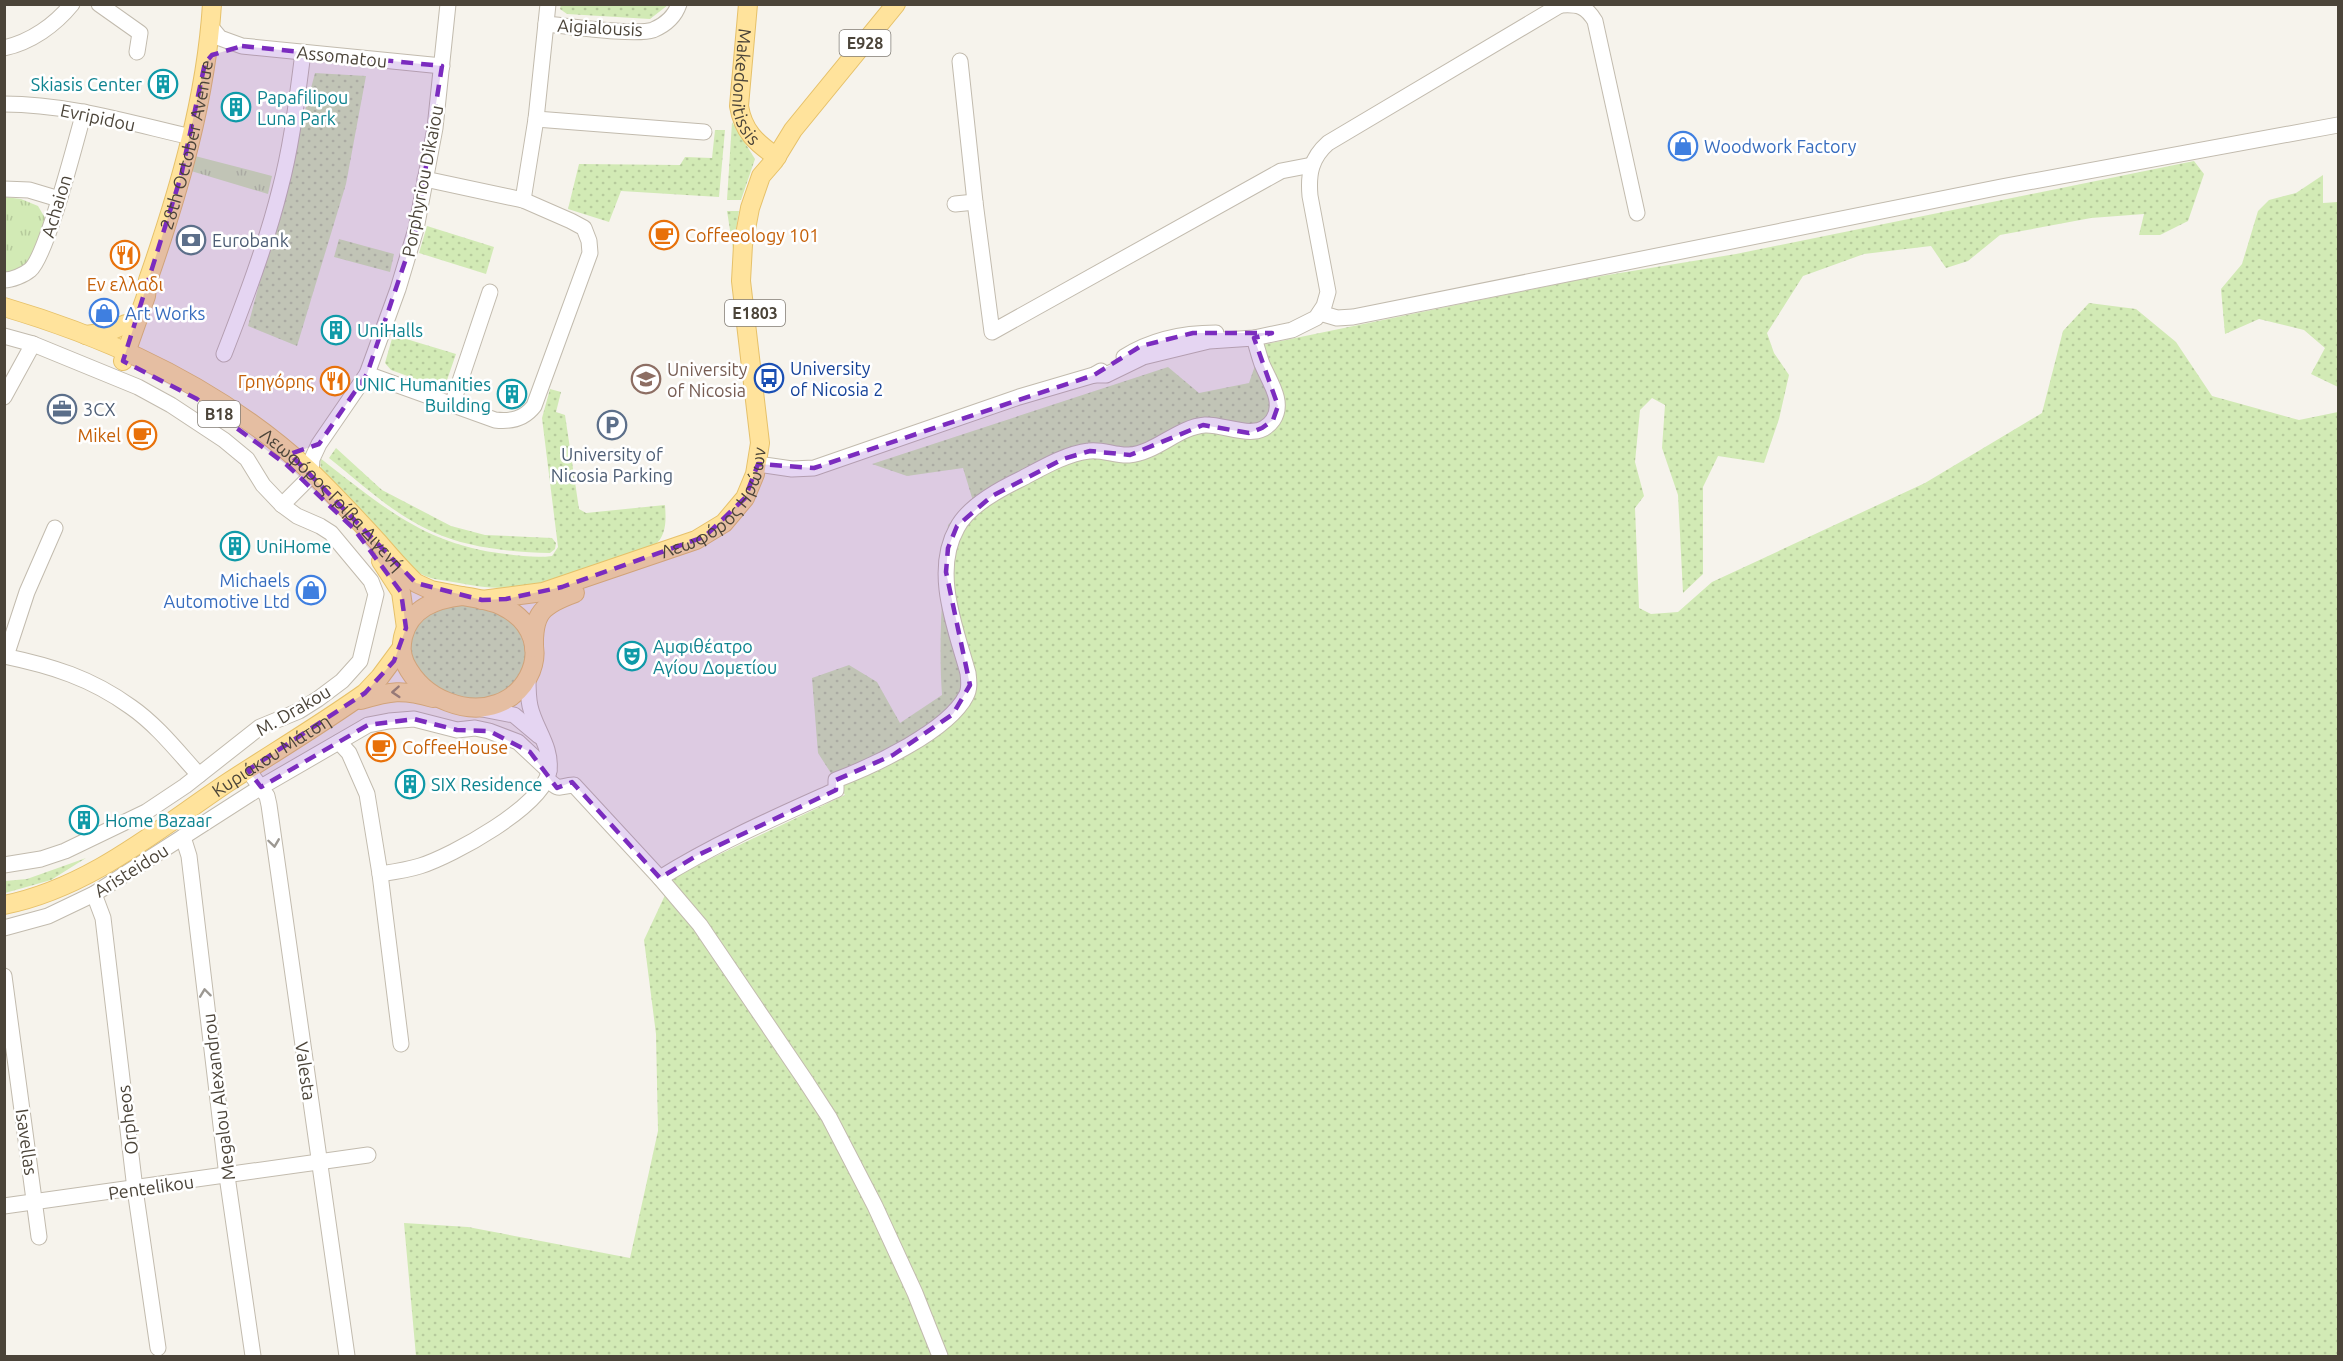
<svg xmlns="http://www.w3.org/2000/svg" width="2343" height="1361" font-family="Ubuntu,sans-serif">
<defs>
<pattern id="grass-dots" width="8" height="8" patternUnits="userSpaceOnUse" patternTransform="scale(1.5)"><rect width="8" height="8" fill="#d2eab5"/><path d="M2 2h.1M6 6h.1" fill="none" stroke="#b6ca9c" stroke-width="1.8" stroke-linecap="round"/></pattern>
<pattern id="park-tufts" width="24" height="20" patternUnits="userSpaceOnUse" patternTransform="scale(1.5)"><rect width="24" height="20" fill="#d2eab5"/><path d="M3 7l-1-3M5 7V3M7 7l1-3M15 17l-1-3M17 17v-4M19 17l1-3" fill="none" stroke="#b6ca9c"/></pattern>
</defs>
<rect width="100%" height="100%" fill="#f6f3ec"/>
<g fill="url(#grass-dots)">
<polygon points="561,4 668,4 668,5 650,19 567,14 560,9"/>
<polygon points="315,73 366,76 346,184 297,346 248,326"/>
<polygon points="732,122 755,159 741,200 727,200"/>
<polygon points="715,130 725,130 719,197 621,191 609,222 568,209 579,164 680,165 685,157 712,158"/>
<path d="M 2194,161 L 2204,174 L 2188,221 L 2160,235 L 2139,235 L 2144,214 L 2091,218 L 2000,235 L 1968,261 L 1946,268 L 1931,246 L 1864,254 L 1803,276 L 1767,333 L 1774,353 L 1789,375 L 1779,419 L 1764,463 L 1718,456 L 1703,487 L 1703,574 L 1683,593 L 1678,495 L 1662,448 L 1665,405 L 1652,398 L 1640,410 L 1635,462 L 1644,496 L 1635,508 L 1639,608 L 1651,614 L 1678,612 L 1712,582 L 1925,483 L 2042,413 L 2063,331 L 2089,303 L 2136,309 L 2176,342 L 2212,396 L 2299,420 L 2338,412 L 2338,1356 L 416,1356 L 404,1223 L 468,1227 L 630,1258 L 658,1131 L 656,1034 L 644,940 L 674,876 L 845,795 L 818,753 L 812,678 L 849,665 L 877,682 L 900,723 L 942,695 C 938,638 943,582 948,525 L 973,501 L 963,468 L 907,476 L 872,464 L 1168,367 L 1199,393 L 1249,383 L 1262,345 L 1577,280 L 1736,254 Z"/>
<polygon points="2323,175 2323,203 2338,202 2338,387 2311,374 2325,348 2304,330 2259,319 2225,334 2221,289 2242,264 2258,211 2269,200 2296,193"/>
<polygon points="727,211 739,211 733,249"/>
<polygon points="427,226 494,247 486,274 419,253"/>
<polygon points="339,239 394,254 390,272 334,257"/>
<polygon points="393,335 456,354 447,380 438,387 391,370 385,363"/>
<path d="M 550,389 L 561,392 L 556,412 L 565,415 L 579,509 L 586,513 L 665,505 C 666,520 667,535 654,546 C 606,562 555,587 503,588 C 487,588 470,585 453,582 C 442,580 427,579 418,572 L 321,472 L 320,458 C 382,506 425,545 506,554 C 521,556 537,558 552,556 L 558,547 L 542,418 Z"/>
<path d="M 336,448 L 382,490 L 451,526 L 485,535 L 552,538 L 556,543 L 555,549 L 550,553 C 511,552 468,548 433,532 C 394,515 362,484 329,458 Z"/>
<path d="M 455,603 C 467,605 485,605 496,610 C 526,625 539,668 507,688 C 502,692 496,696 490,697 C 467,702 445,692 424,682 L 409,651 L 411,637 L 425,614 Z"/>
<polygon points="86,858 51,880 5,893 5,881 27,879"/>
</g>
<g fill="url(#park-tufts)">
<polygon points="195,156 272,176 268,194 191,171"/>
<path d="M 5,197 L 21,199 L 38,206 L 45,218 C 40,245 34,267 5,274 Z"/>
</g>
<g fill="none" stroke-linecap="round" stroke-linejoin="round">
<g stroke="#c2bbae" stroke-width="17">
<g id="minor">
<polyline points="99,4 140,33 137,52"/>
<path d="M 1562,5 C 1578,4 1586,6 1595,21 L 1637,213"/>
<path d="M 546,24 C 568,26 635,36 653,30 C 665,25 675,16 679,4"/>
<polyline points="210,26 220,38 242,46 442,66"/>
<path d="M 4,48 C 31,42 55,25 72,4"/>
<polyline points="960,61 975,202 992,332 1281,171 1312,165"/>
<path d="M 4,104 C 68,104 130,123 191,137"/>
<polyline points="536,119 704,132"/>
<polyline points="4,189 29,190 59,199"/>
<polyline points="523,200 536,119 548,4"/>
<polyline points="955,204 975,202"/>
<path d="M 4,280 C 12,280 24,275 30,270 C 47,256 76,140 84,112"/>
<polyline points="1320,313 1337,318 1353,317 2001,187 2338,125"/>
<polyline points="4,336 33,344 138,387 171,405 224,440 247,459 263,485 282,505 297,516 320,526 331,533 371,581 376,594 360,661 342,681 318,699 299,711 260,727 185,786 146,812 65,851 41,859 4,865"/>
<path d="M 224,354 C 245,300 266,245 280,189 C 292,144 297,98 303,53"/>
<path d="M 1124,357 C 1151,340 1184,333 1216,333"/>
<path d="M 367,374 L 495,420 C 511,422 524,419 534,406 L 590,253 L 589,241 L 584,228 L 571,221 L 523,200 L 425,179"/>
<path d="M 1094,375 L 1106,375 L 1143,357 L 1209,341 L 1254,338 L 1292,330 L 1316,318 L 1324,306 L 1328,292 L 1310,196 C 1308,174 1311,158 1328,143 L 1562,4"/>
<polyline points="4,397 33,344"/>
<polyline points="452,405 490,292"/>
<polyline points="758,464 792,469 814,468 1019,397 1094,375 1101,371"/>
<polyline points="311,472 312,459 319,444 367,374 398,289 416,229 435,128 448,4"/>
<polyline points="282,505 306,481"/>
<path d="M 4,656 C 52,666 91,678 131,707 C 157,725 178,752 199,775"/>
<polyline points="6,656 27,592 55,528"/>
<polyline points="482,709 514,715 539,736"/>
<polyline points="339,742 349,753 367,794 380,874 401,1044"/>
<polyline points="248,770 267,796 269,805 347,1356"/>
<path d="M 547,779 C 561,792 558,786 574,785 L 660,878 L 700,925 L 805,1080 L 829,1117 L 875,1206 L 915,1293 L 940,1356"/>
<polyline points="183,837 189,856 227,1176 253,1356"/>
<path d="M 380,874 C 393,872 407,870 420,866 C 452,856 544,806 549,771 C 552,746 535,729 530,706 C 528,697 528,687 528,678"/>
<path d="M 660,878 C 716,843 776,817 836,790 L 836,780 C 873,766 948,731 966,696 C 970,689 969,681 968,673 C 956,629 932,572 957,528 C 968,506 1000,489 1021,479 C 1042,468 1065,454 1089,451 C 1102,449 1116,456 1129,455 C 1156,453 1178,427 1205,425 C 1227,424 1257,443 1273,420 C 1285,402 1269,381 1262,364 C 1259,356 1257,347 1254,338"/>
<polyline points="94,894 103,918 135,1189 158,1348"/>
<polyline points="4,928 48,916 94,894 261,787 368,725 389,721 414,719 457,730 475,728 489,731 518,742 549,771"/>
<polyline points="4,976 39,1237"/>
<polyline points="4,1206 368,1155"/>
</g>
</g>
<g stroke="#e6c16a" stroke-width="20">
<g id="major">
<path id="s1" d="M 748,4 L 739,106 C 743,131 756,143 777,157"/>
<path id="s2" d="M 4,307 C 116,340 225,392 310,471 C 334,494 357,519 379,543 C 391,557 403,571 416,583 L 431,590 L 462,596"/>
<polyline points="86,335 108,332 126,324"/>
<path id="s3" d="M 123,361 L 146,296 L 148,280 C 179,191 206,99 212,4"/>
<polyline points="381,561 401,592 406,628"/>
<path d="M 462,596 C 475,598 490,600 502,606 C 569,638 523,731 448,702 C 429,695 414,681 405,663 C 401,653 401,647 403,637 C 410,608 436,599 462,596 Z"/>
<path id="s4" d="M 482,600 L 543,592 L 696,540 L 724,523 L 745,498 L 755,474 L 760,443 L 741,281 L 743,245 L 750,208 L 761,176 L 774,161 L 793,130 L 896,4"/>
<path d="M 534,648 C 533,613 542,605 575,593"/>
<path d="M 361,700 C 391,691 402,689 433,698"/>
<path id="s5" d="M 4,905 C 89,888 157,830 227,783 C 273,753 320,725 365,693 L 380,677 L 400,650"/>
</g>
</g>
<use href="#minor" stroke="#fff" stroke-width="15"/>
<use href="#major" stroke="#ffe39c" stroke-width="18"/>
</g>
<defs><path id="oneway-chevron" d="M-2-3.5L2.5 0L-2 3.5" fill="none" stroke-width="1.6" stroke-linecap="round" stroke-linejoin="round" transform="scale(1.5)"/></defs>
<use stroke="#9c8c66" href="#oneway-chevron" transform="translate(396 692) rotate(176)"/>
<g stroke="#9c9892">
<use href="#oneway-chevron" transform="translate(274 843) rotate(82)"/>
<use href="#oneway-chevron" transform="translate(205 993) rotate(-97)"/>
</g>
<path fill="#7b2cbf" fill-opacity="0.2" stroke="#7b2cbf" stroke-width="4.5" stroke-dasharray="12 8" stroke-linejoin="round" d="M 242,46 L 442,66 L 416,229 L 367,374 L 319,444 L 290,454 L 416,583 L 482,600 L 506,599 L 562,587 L 704,537 L 745,498 L 758,464 L 814,468 L 1094,375 L 1141,346 L 1193,333 L 1272,333 L 1254,338 L 1278,406 L 1273,420 L 1262,428 L 1249,433 L 1203,425 L 1130,455 L 1090,451 L 1063,459 L 992,496 L 957,526 L 948,548 L 946,572 L 970,685 L 953,714 L 893,755 L 836,780 L 836,790 L 696,856 L 660,878 L 572,782 L 557,788 L 530,752 L 489,731 L 457,730 L 414,719 L 368,725 L 261,787 L 248,770 L 365,693 L 394,661 L 406,628 L 401,592 L 354,529 L 287,465 L 197,399 L 123,361 L 181,176 L 205,63 L 212,55 Z"/>
<defs>
<g id="building-ring" transform="scale(1.5)"><circle r="9.5" fill="#fff" stroke="#0f9aa8" stroke-width="1.5"/><path d="M-4-6H4V6H1V3H-1V6H-4ZM-2.5-4.3h1.7v1.8h-1.7ZM.8-4.3h1.7v1.8H.8ZM-2.5-1h1.7V.8h-1.7ZM.8-1h1.7V.8H.8Z" fill="#0f9aa8"/></g>
<g id="shop-ring" transform="scale(1.5)"><circle r="9.5" fill="#fff" stroke="#3f7fe0" stroke-width="1.5"/><path d="M-5-2.5h2.3a2.7 3.5 0 0 1 5.4 0H5L5.5 6h-11ZM-1.5-2.5h3a1.5 2.3 0 0 0-3 0Z" fill="#3f7fe0"/></g>
<g id="cafe-ring" transform="scale(1.5)"><circle r="9.5" fill="#fff" stroke="#e8710a" stroke-width="1.5"/><path d="M-5.5-4.5H6V0H3Q3 3.5 0 3.5H-2.5Q-5.5 3.5-5.5 0ZM3-3.2v2h1.7v-2ZM-6 4.5H4V6H-6Z" fill="#e8710a"/></g>
<g id="bank-ring" transform="scale(1.5)"><circle r="9.5" fill="#fff" stroke="#5c6f8a" stroke-width="1.5"/><path d="M-6-4H6V4H-6ZM0-2.3a2.3 2.3 0 1 0 0 4.6a2.3 2.3 0 1 0 0-4.6Z" fill="#5c6f8a"/></g>
<g id="restaurant-ring" transform="scale(1.5)"><circle r="9.5" fill="#fff" stroke="#e8710a" stroke-width="1.5"/><path d="M-5-6h1v4h1v-4h1v4h1v-4h1v5L-1.5 .5V6h-2V.5L-5-1ZM5-6V6H3V1.5H1.5Q1.5-4 5-6Z" fill="#e8710a"/></g>
<g id="bus-ring" transform="scale(1.5)"><circle r="9.5" fill="#fff" stroke="#1a4fb4" stroke-width="1.5"/><path d="M-5-6H5V4H4V6H2V4H-2V6H-4V4H-5ZM-3.5-4V0h7V-4ZM-3.5 1.2v1.5H-2V1.2ZM2 1.2v1.5H3.5V1.2Z" fill="#1a4fb4"/></g>
<g id="university-ring" transform="scale(1.5)"><circle r="9.5" fill="#fff" stroke="#8d6e63" stroke-width="1.5"/><path d="M0-5L7-2L0 1L-7-2ZM-4 1L0 2.5L4 1V4Q0 6-4 4Z" fill="#8d6e63"/></g>
<g id="office-ring" transform="scale(1.5)"><circle r="9.5" fill="#fff" stroke="#5c6f8a" stroke-width="1.5"/><path d="M-6-3h4V-5.5h4V-3h4V5H-6ZM-1-4.5V-3h2v-1.5ZM-6 0V1H6V0Z" fill="#5c6f8a"/></g>
<g id="parking-ring" transform="scale(1.5)"><circle r="9.5" fill="#fff" stroke="#5c6f8a" stroke-width="1.5"/><path d="M-3.5-5.5H1a3.5 3.5 0 0 1 0 7H-1V5.5H-3.5ZM-1-3.4V-.6H.8a1.4 1.4 0 0 0 0-2.8Z" fill="#5c6f8a"/></g>
<g id="theatre-ring" transform="scale(1.5)"><circle r="9.5" fill="#fff" stroke="#0f9aa8" stroke-width="1.5"/><path d="M-5-5.5Q0-4 5-5.5V0Q5 5 0 6Q-5 5-5 0ZM-3.3-2.5H-1v1.5H-3.3ZM1-2.5H3.3v1.5H1ZM-2.8 1Q0 5.5 2.8 1Z" fill="#0f9aa8"/></g>
</defs>
<g fill-rule="evenodd">
<use href="#building-ring" x="163" y="84"/>
<use href="#building-ring" x="236" y="107"/>
<use href="#shop-ring" x="1683" y="146"/>
<use href="#cafe-ring" x="664" y="235"/>
<use href="#bank-ring" x="191" y="240"/>
<use href="#restaurant-ring" x="125" y="255"/>
<use href="#shop-ring" x="104" y="313"/>
<use href="#building-ring" x="336" y="330"/>
<use href="#bus-ring" x="769" y="378"/>
<use href="#university-ring" x="646" y="379"/>
<use href="#restaurant-ring" x="335" y="381"/>
<use href="#building-ring" x="512" y="394"/>
<use href="#office-ring" x="62" y="409"/>
<use href="#parking-ring" x="612" y="425"/>
<use href="#cafe-ring" x="142" y="435"/>
<use href="#building-ring" x="235" y="546"/>
<use href="#shop-ring" x="311" y="590"/>
<use href="#theatre-ring" x="632" y="656"/>
<use href="#cafe-ring" x="381" y="747"/>
<use href="#building-ring" x="410" y="784"/>
<use href="#building-ring" x="84" y="820"/>
</g>
<g text-anchor="middle" dominant-baseline="central" stroke-width="5" stroke-linejoin="round" paint-order="stroke">
<g fill="#fff" stroke="#817c74" stroke-width="1.5">
<rect x="839.5" y="30" width="51" height="26" rx="4.5"/>
<rect x="725" y="300" width="60" height="26" rx="4.5"/>
<rect x="198" y="401" width="42" height="26" rx="4.5"/>
</g>
<g font-size="16" font-weight="bold" fill="#4b4439">
<text x="865" y="43">E928</text>
<text x="755" y="313">E1803</text>
<text x="219" y="414">B18</text>
</g>
<g font-size="18" fill="#4b4439" stroke="#fff">
<text transform="translate(600 27) rotate(3)">Aigialousis</text>
<text transform="translate(342 56) rotate(6)">Assomatou</text>
<text stroke="none"><textPath href="#s1" startOffset="84">Makedonitissis</textPath></text>
<text transform="translate(98 117) rotate(12)">Evripidou</text>
<text stroke="none"><textPath href="#s3" startOffset="226">28th October Avenue</textPath></text>
<text transform="translate(422 181) rotate(-79)">Porphyriou Dikaiou</text>
<text transform="translate(56 206) rotate(-73)">Achaion</text>
<text stroke="none"><textPath href="#s4" startOffset="264">Λεωφόρος Ηρώων</textPath></text>
<text stroke="none"><textPath href="#s2" startOffset="386">Λεωφόρος Γρίβα Διγενή</textPath></text>
<text transform="translate(293 710) rotate(-30)">M. Drakou</text>
<text stroke="none"><textPath href="#s5" startOffset="308">Κυριάκου Μάτση</textPath></text>
<text transform="translate(131 870) rotate(-32)">Aristeidou</text>
<text transform="translate(306 1071) rotate(82)">Valesta</text>
<text transform="translate(218 1097) rotate(-97)">Megalou Alexandrou</text>
<text transform="translate(127 1120) rotate(-97)">Orpheos</text>
<text transform="translate(27 1142) rotate(82)">Isavellas</text>
<text transform="translate(151 1187) rotate(-8)">Pentelikou</text>
</g>
<g font-size="18" fill="#0d838f" stroke="#fff" text-anchor="start">
<text x="142" y="84" text-anchor="end">Skiasis Center</text>
<text x="257" y="97">Papafilipou<tspan x="257" dy="21">Luna Park</tspan></text>
<text x="357" y="330">UniHalls</text>
<text x="491" y="384" text-anchor="end">UNIC Humanities<tspan x="491" dy="21">Building</tspan></text>
<text x="256" y="546">UniHome</text>
<text x="653" y="646">Αμφιθέατρο<tspan x="653" dy="21">Αγίου Δομετίου</tspan></text>
<text x="431" y="784">SIX Residence</text>
<text x="105" y="820">Home Bazaar</text>
</g>
<g font-size="18" fill="#366cbe" stroke="#fff" text-anchor="start">
<text x="1704" y="146">Woodwork Factory</text>
<text x="125" y="313">Art Works</text>
<text x="290" y="580" text-anchor="end">Michaels<tspan x="290" dy="21">Automotive Ltd</tspan></text>
</g>
<g font-size="18" fill="#c56008" stroke="#fff" text-anchor="start">
<text x="685" y="235">Coffeeology 101</text>
<text x="125" y="284" text-anchor="middle">Εν ελλαδι</text>
<text x="314" y="381" text-anchor="end">Γρηγόρης</text>
<text x="121" y="435" text-anchor="end">Mikel</text>
<text x="402" y="747">CoffeeHouse</text>
</g>
<g font-size="18" fill="#4e5e75" stroke="#fff" text-anchor="start">
<text x="212" y="240">Eurobank</text>
<text x="83" y="409">3CX</text>
<text x="612" y="454" text-anchor="middle">University of<tspan x="612" dy="21">Nicosia Parking</tspan></text>
</g>
<g font-size="18" fill="#164399" stroke="#fff" text-anchor="start">
<text x="790" y="368">University<tspan x="790" dy="21">of Nicosia 2</tspan></text>
</g>
<g font-size="18" fill="#785e54" stroke="#fff" text-anchor="start">
<text x="667" y="369">University<tspan x="667" dy="21">of Nicosia</tspan></text>
</g>
</g>
<rect width="2343" height="1361" fill="none" stroke="#4b4439" stroke-width="12"/>
</svg>
